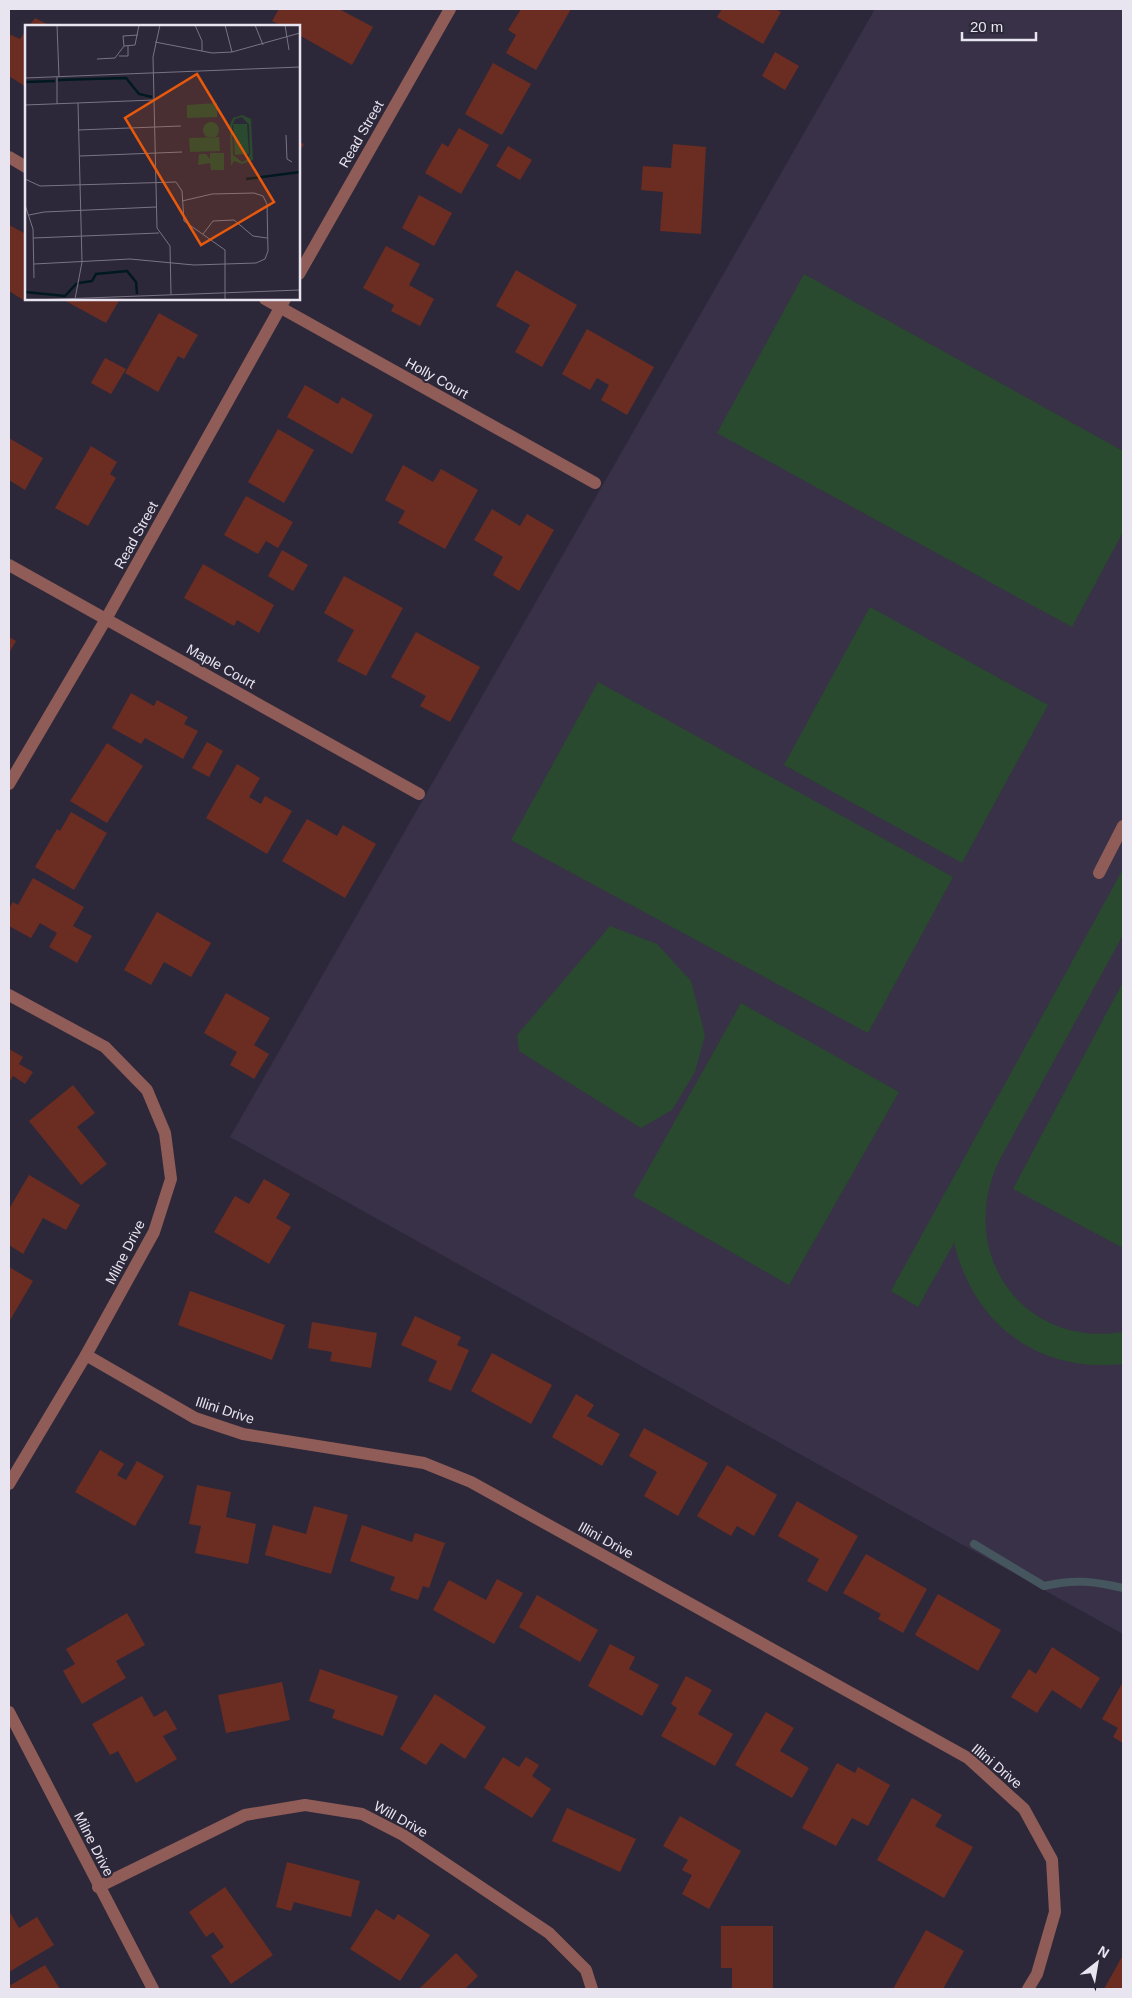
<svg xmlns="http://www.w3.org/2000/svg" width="1132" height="1998" font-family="Arial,sans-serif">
<rect width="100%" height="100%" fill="#2d2839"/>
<polygon fill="#383147" points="875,9 1123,9 1123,1634 230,1137"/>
<g fill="#294a2e">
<polygon points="804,274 1123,451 1123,532 1072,627 717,433"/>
<polygon points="870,607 1048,705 962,863 784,765"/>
<polygon points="598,682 953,877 868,1033 511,840"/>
<path d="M 1123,869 L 1123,935 L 999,1161 C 956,1252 1021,1348 1123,1332 L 1123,1364 C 1038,1373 974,1325 954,1243 L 918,1307 L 891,1291 Z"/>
<polygon points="610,926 657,944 691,981 705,1035 695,1072 672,1110 641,1128 519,1051 517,1035"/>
<polygon points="1123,982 1123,1248 1013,1189"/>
<polygon points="741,1003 899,1092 789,1285 633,1196"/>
</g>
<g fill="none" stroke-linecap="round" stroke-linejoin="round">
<path stroke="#46565f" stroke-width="8" d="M 974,1544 L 1044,1586 C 1074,1579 1093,1581 1123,1588"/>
</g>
<g fill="#6b2c21">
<polygon points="279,9 339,9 373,27 352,65 299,35 299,26 282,26 272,21"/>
<polygon points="521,9 571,9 536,70 506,53 516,35 508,30"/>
<polygon points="722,9 775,9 781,12 763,44 717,17"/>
<polygon points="35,18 51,26 29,26"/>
<polygon points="26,30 26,87 9,76 9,34 20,39"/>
<polygon points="775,52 799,66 785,90 762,76"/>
<polygon points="493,63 531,84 502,135 465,114"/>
<polygon points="459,128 489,145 461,194 425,173 442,143 448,147"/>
<polygon points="299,142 304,144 299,153"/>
<polygon points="673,144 706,147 701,234 660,231 663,192 641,190 643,166 671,168"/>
<polygon points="508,146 532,160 520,180 496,166"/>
<polygon points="419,195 452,213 434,246 402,228"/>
<polygon points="9,225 26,234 25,301 9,291"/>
<polygon points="386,246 420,264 409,285 434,299 420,326 391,311 394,305 363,288"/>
<polygon points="516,270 577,305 542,367 515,352 530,325 496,306"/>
<polygon points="62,299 120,299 106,323"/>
<polygon points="159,313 198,335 184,359 178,356 158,392 125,373"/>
<polygon points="587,329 654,367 627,415 601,400 609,385 597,378 590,390 562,374"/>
<polygon points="105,358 126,369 111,394 91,383"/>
<polygon points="305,385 338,404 342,397 373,415 352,454 287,417"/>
<polygon points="278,429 314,450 284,503 248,482"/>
<polygon points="9,438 43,458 25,490 9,480"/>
<polygon points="91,446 117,462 110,474 116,478 88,526 55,508"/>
<polygon points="403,465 433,482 441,469 478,490 445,549 398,523 405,511 385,500"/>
<polygon points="246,496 293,522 278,548 266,541 258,554 224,535"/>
<polygon points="492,509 520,526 527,514 554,530 519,591 493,575 503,557 474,540"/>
<polygon points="282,550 308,565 293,591 268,576"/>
<polygon points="203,564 274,605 259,633 237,620 234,626 184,598"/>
<polygon points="344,576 403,608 366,676 337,661 354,630 324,613"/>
<polygon points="416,632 480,667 450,722 420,706 426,696 391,677"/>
<polygon points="9,637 16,641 9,653"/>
<polygon points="131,693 154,706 157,700 188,717 184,724 198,731 183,759 145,738 141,744 112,728"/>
<polygon points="207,742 223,751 209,777 192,768"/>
<polygon points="107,743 143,766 107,823 70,801"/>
<polygon points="237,764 260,778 249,797 261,804 265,796 292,811 267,854 206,818"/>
<polygon points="71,812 107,833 74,890 35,867 57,829 60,831"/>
<polygon points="307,819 337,836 343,825 376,844 345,898 282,861"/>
<polygon points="33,878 84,907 73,926 92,936 77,963 49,947 57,933 40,923 31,938 9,926 9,909 13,902 18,905"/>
<polygon points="157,912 211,943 191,977 164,962 151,985 124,970"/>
<polygon points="226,993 270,1018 254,1045 269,1054 254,1079 230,1065 237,1052 204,1033"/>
<polygon points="9,1049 23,1057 19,1064 33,1072 25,1084 13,1076 9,1083"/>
<polygon points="73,1085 95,1113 77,1127 107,1164 81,1185 29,1121"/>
<polygon points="29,1175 80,1205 66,1230 43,1218 23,1254 9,1245 9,1209"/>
<polygon points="264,1179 290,1194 276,1218 291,1227 269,1264 214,1232 235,1196 249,1204"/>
<polygon points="9,1267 33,1281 9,1322"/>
<polygon points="190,1291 285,1325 272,1360 178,1325"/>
<polygon points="415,1316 461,1337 457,1345 469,1350 451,1391 428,1381 437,1361 401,1345"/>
<polygon points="312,1322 377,1333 371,1368 330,1361 332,1352 308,1348"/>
<polygon points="492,1353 552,1385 531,1424 471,1391"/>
<polygon points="576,1394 594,1405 587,1416 620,1434 602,1466 552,1437"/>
<polygon points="644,1428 708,1463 678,1516 644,1496 657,1472 629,1456"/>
<polygon points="100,1450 124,1464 117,1475 126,1480 137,1461 164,1476 135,1526 75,1492"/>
<polygon points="727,1465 777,1495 754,1536 737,1526 731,1536 697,1516"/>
<polygon points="197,1485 231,1492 226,1517 256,1524 248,1564 195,1553 201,1526 189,1524"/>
<polygon points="797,1501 858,1536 827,1592 807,1581 819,1559 778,1536"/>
<polygon points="314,1506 348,1515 331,1574 265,1555 273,1525 306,1534"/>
<polygon points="362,1525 412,1542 415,1533 445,1543 429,1588 423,1586 418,1600 390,1590 395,1577 350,1561"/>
<polygon points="866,1554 927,1589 903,1633 878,1619 881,1614 843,1593"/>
<polygon points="497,1579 523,1593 494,1644 433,1610 449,1580 486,1600"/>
<polygon points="938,1594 1001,1630 978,1671 915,1635"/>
<polygon points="537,1595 598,1630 580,1662 519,1627"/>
<polygon points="127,1613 145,1645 116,1661 126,1678 82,1704 63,1671 75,1664 66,1649"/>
<polygon points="610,1644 635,1657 629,1669 659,1685 642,1716 588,1686"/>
<polygon points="1052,1647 1100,1678 1081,1709 1052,1690 1037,1713 1011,1697 1029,1669 1036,1674"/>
<polygon points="320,1669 398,1696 383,1736 332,1718 335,1710 309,1701"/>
<polygon points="686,1676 712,1690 698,1714 733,1734 715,1766 661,1736 677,1708 671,1704"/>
<polygon points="282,1682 290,1720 226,1733 218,1695"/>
<polygon points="1123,1682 1123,1743 1113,1737 1118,1728 1102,1719"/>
<polygon points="435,1694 486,1727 465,1759 441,1743 426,1765 400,1749"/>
<polygon points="142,1696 154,1717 166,1710 177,1729 163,1736 177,1759 136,1783 118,1751 110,1755 92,1724"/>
<polygon points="766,1712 794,1728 780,1751 809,1768 792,1798 735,1765"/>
<polygon points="503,1757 519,1767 526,1757 539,1765 532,1776 551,1789 532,1818 484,1788"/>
<polygon points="837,1763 855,1773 858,1767 890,1785 868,1826 852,1818 836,1846 802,1828"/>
<polygon points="912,1798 942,1815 935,1826 973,1847 944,1898 877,1860"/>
<polygon points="567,1808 636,1839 620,1872 552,1841"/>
<polygon points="680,1816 741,1851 709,1909 682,1894 692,1875 682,1870 688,1860 663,1846"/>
<polygon points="287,1862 360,1881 351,1917 294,1902 291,1911 276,1907"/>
<polygon points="225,1887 273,1955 231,1984 211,1956 224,1947 213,1932 206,1937 189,1912"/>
<polygon points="376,1909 394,1920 398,1914 430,1935 400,1981 350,1949"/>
<polygon points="9,1911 19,1928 37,1917 54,1945 9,1972"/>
<polygon points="721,1926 773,1926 773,1989 732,1989 732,1968 721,1968"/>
<polygon points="926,1930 964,1951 943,1989 893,1989"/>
<polygon points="456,1953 478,1976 465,1989 419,1989"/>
<polygon points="1123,1955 1123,1989 1104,1989"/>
<polygon points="45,1965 60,1989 9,1989 9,1986"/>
</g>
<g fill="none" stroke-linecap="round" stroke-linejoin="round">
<polyline stroke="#8f5c57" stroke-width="12" points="1099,873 1123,826"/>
<g stroke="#8f5c57" stroke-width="12">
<polyline points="9,157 26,167"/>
<polyline points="299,274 450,9"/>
<polyline points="265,299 595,483"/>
<polyline points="9,565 419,794"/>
<polyline points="9,784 106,619 285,299"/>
<polyline points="9,995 105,1047 147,1090 165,1133 171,1179 154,1232 86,1355 9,1484"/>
<polyline points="86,1355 195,1418 243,1434 424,1463 471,1482 968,1758 1024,1809 1052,1860 1055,1912 1037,1974 1028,1989"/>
<polyline points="9,1712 153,1989"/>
<polyline points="98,1887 245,1815 305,1805 362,1814 403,1835 549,1933 586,1970 592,1989"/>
</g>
</g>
<g text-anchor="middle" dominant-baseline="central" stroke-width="4.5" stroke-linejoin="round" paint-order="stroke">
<g font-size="14" fill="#e8e5f1" stroke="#2d2839">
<text transform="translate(361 134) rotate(-60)">Read Street</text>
<text transform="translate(437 378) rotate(29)">Holly Court</text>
<text transform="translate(136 535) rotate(-61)">Read Street</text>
<text transform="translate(221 666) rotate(29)">Maple Court</text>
<text transform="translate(125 1252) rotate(-63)">Milne Drive</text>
<text transform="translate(225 1410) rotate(18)">Illini Drive</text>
<text transform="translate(606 1540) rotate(29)">Illini Drive</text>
<text transform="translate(997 1766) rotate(40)">Illini Drive</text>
<text transform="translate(401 1819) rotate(29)">Will Drive</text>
<text transform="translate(94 1844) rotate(63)">Milne Drive</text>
</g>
</g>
<g transform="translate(25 25)">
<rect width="275" height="275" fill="#2d2839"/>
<path d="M 192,78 L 192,92 L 162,93 L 162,80 ZM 217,90 L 226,94 L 228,135 L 217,139 L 209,136 L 206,141 L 205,99 L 208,93 ZM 217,92 L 224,100 L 225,128 L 223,134 L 217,137 L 208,130 L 207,101 L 210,94 ZM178 105a8 8 0 1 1 16 0a8 8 0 1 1-16 0ZM 208,99 L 222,99 L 224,129 L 210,130 ZM 194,112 L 195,126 L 165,127 L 164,113 ZM 185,128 L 199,128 L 199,145 L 186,145 L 185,138 L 173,140 L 174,129 L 181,129 L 185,134 Z" fill="#294a2e" fill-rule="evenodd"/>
<path fill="none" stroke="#001920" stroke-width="2.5" d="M 33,55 L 101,53 L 114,69 L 127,72M 0,57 L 30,56M 221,154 L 275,147M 54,258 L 67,256 L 71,249 L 102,246 L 111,257 L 112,269M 0,267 L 40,271 L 52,258"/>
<path fill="none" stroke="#787483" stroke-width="1" d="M 32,0 L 34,52M 135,0 L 128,32 L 132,203 L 145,221 L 146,270M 170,0 L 177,16 L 177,26M 200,0 L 207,27M 230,0 L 238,20M 260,0 L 264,25M 130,17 L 187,28 L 207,27 L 275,8M 99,21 L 98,11 L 113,10M 94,31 L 103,31 L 103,21M 72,34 L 90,33 L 99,21 L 110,20 L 114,0M 32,52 L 32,79M 0,53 L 275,42M 0,80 L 129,75M 53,105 L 156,101M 261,110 L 262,134 L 267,137M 55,131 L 157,127M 0,154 L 15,161 L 151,157 L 157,166 L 159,196 L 200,225 L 200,275M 0,180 L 8,204 L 9,253M 4,190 L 19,187 L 131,182M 178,209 L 188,196 L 209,195 L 228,211 L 242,213M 8,213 L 134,208M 9,239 L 105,234 L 169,240 L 231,238 L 240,234 L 243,226 L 242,179 L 238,171 L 229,168 L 187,169 L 157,176M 50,274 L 57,237 L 53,78M 8,275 L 275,265"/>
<path fill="#e8590c" fill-opacity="0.15" stroke="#e8590c" stroke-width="2.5" d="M 172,49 L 249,177 L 176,220 L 100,93 Z"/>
<rect width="275" height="275" fill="none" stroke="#e8e5f1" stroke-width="2.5"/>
</g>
<rect width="1132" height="1998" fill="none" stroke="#e8e5f1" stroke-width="20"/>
<g transform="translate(1097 1963) rotate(31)" stroke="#2d2839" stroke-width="4" paint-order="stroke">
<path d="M0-4L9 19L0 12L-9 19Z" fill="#e8e5f1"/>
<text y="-8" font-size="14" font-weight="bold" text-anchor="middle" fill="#e8e5f1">N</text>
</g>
<path d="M962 32v8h74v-8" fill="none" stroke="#e8e5f1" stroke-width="2.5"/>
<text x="970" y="32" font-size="15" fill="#e8e5f1" stroke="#2d2839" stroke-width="4" paint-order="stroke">20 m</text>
</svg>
